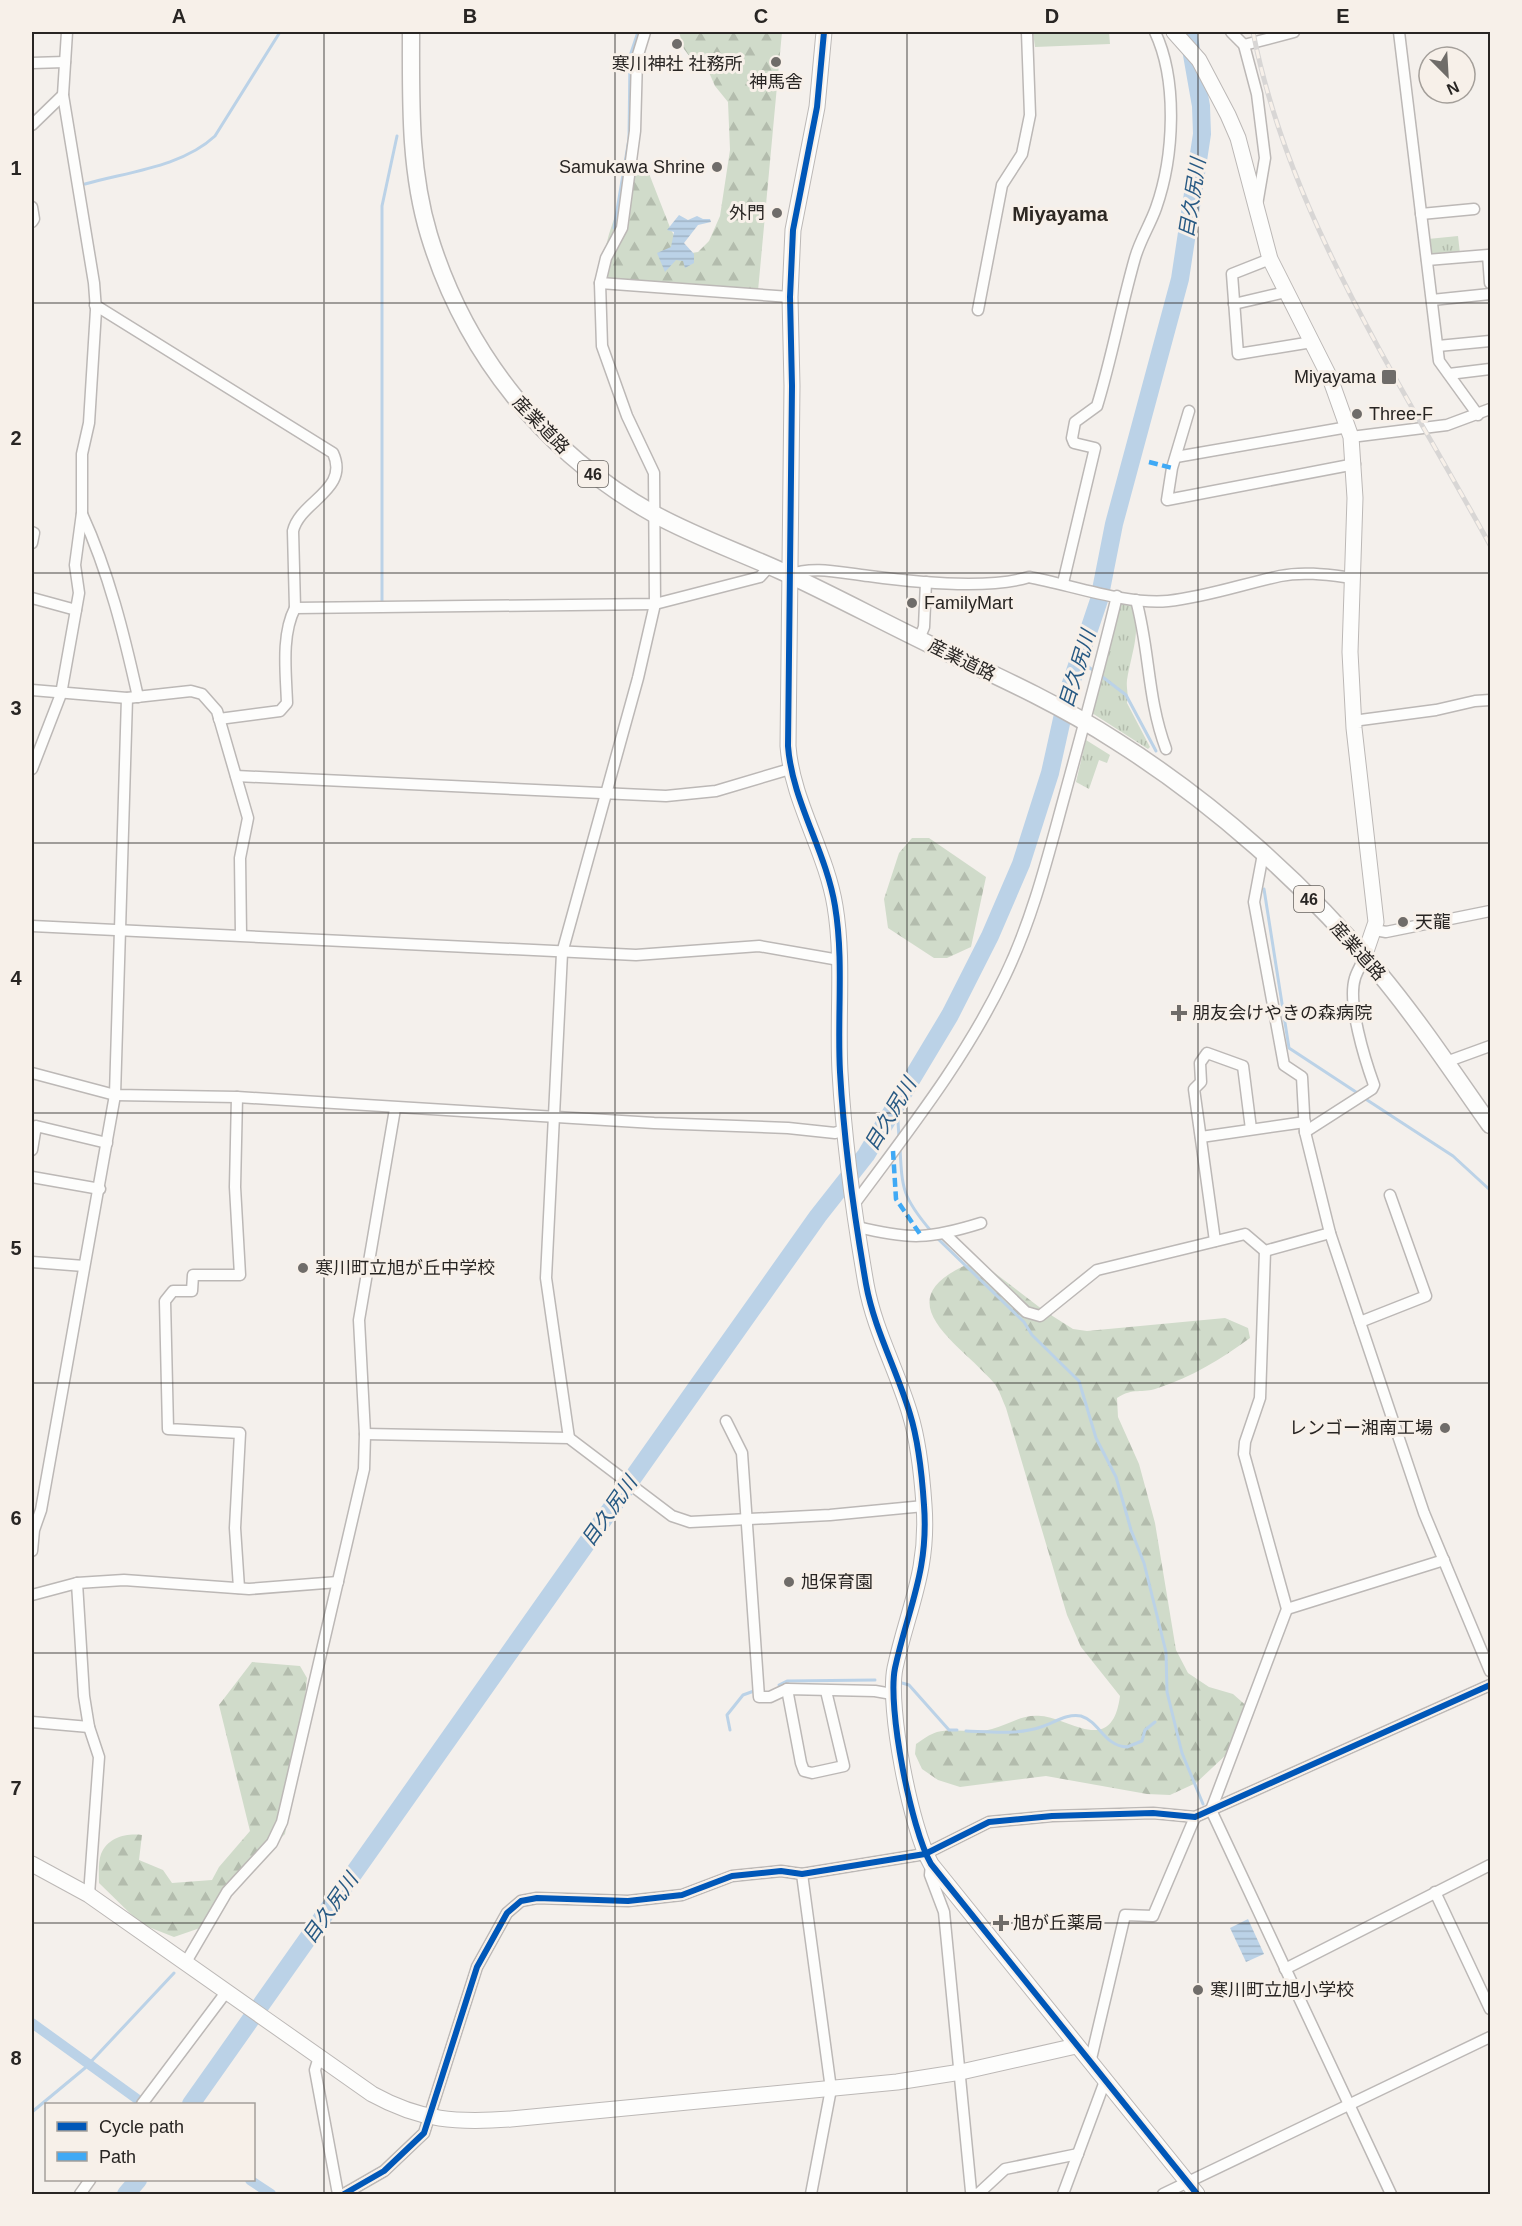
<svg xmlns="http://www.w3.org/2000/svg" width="1522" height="2226" font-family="Helvetica,'Noto Sans JP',sans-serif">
<defs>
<pattern id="grass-tufts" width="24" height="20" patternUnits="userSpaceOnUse" patternTransform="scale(1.5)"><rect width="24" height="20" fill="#d0dbca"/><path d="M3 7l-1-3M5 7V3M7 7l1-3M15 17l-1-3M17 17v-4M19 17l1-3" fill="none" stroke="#b3bcad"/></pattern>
<pattern id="forest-firs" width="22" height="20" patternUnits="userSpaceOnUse" patternTransform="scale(1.5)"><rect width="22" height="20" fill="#d0dbca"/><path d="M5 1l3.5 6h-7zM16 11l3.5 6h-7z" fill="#b3bcad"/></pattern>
<pattern id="water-rules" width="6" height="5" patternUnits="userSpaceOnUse" patternTransform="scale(1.5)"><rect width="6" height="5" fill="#bbd2e7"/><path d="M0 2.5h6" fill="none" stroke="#a1b4c6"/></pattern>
</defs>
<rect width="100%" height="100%" fill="#f4f0ec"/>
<g fill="url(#grass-tufts)">
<polygon points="1458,236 1460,254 1430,257 1428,239"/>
<path d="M 1121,601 L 1133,604 C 1141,633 1132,651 1127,680 C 1126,688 1129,695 1127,703 L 1150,747 L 1148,749 L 1092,713 Z"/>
<polygon points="1086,740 1110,755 1107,763 1099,760 1089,789 1076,782"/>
</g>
<g fill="url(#forest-firs)">
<path d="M 679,32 L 782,32 L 758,291 L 604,279 C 600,242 620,204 636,171 L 648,171 L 671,230 L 685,254 L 698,252 L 709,241 L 720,216 L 730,150 L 728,102 L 715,86 L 708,70 L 693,61 L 684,49 Z"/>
<polygon points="912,838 929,838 986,877 971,947 947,958 934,958 888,928 884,899 899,853"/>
<path d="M 966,1265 L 987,1267 L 1043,1310 L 1073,1329 L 1087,1331 L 1225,1318 L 1248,1328 L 1250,1338 C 1221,1359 1192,1377 1158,1388 C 1142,1394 1133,1387 1117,1398 L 1118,1417 L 1139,1464 L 1155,1523 L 1176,1650 L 1188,1673 L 1209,1687 L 1233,1694 L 1250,1709 L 1244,1738 L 1196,1783 L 1170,1795 L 1147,1794 L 1046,1776 L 960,1787 L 938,1780 L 922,1769 L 915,1754 L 916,1744 C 922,1740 930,1734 937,1732 C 954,1728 975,1734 992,1729 C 1010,1724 1022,1714 1041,1716 C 1070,1718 1112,1757 1120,1696 L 1081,1647 L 1067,1615 L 1006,1408 C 1002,1399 999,1389 994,1383 C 961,1344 884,1302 966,1265 Z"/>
<path d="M 252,1662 L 300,1666 L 307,1678 L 297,1771 L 285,1834 L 240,1878 L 200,1928 L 174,1937 L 141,1924 L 99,1883 C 99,1875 98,1862 101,1854 C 108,1837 127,1833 142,1835 L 139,1860 L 163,1870 L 172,1883 L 212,1880 L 219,1867 L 250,1831 L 219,1705 Z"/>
</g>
<polygon fill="#d0dbca" points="1033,32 1109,32 1110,44 1035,47"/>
<g fill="url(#water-rules)">
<polygon points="679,215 688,220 697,216 703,219 710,219 711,222 698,225 684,243 694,254 694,263 685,268 683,261 676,260 665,272 657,253 671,247 674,232 667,230"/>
<polygon points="1248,1919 1264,1954 1246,1962 1230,1928"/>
</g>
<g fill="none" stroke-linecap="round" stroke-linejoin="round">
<g stroke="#bbd2e7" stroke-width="3">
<path d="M 85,184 C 127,172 182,167 215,136 L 280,32"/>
<polyline points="614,228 629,139 630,56 638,32"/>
<polyline points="382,601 382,206 397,136"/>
<polyline points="1079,660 1094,671"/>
<polyline points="1100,675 1126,695 1156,751"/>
<polyline points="1264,889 1289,1048 1359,1094"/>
<polyline points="1364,1098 1453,1156 1490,1190"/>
<polyline points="897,1105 899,1138"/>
<path d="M 900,1148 C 902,1190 903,1198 931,1231"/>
<polyline points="937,1238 1024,1322 1032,1335 1079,1381 1096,1438 1116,1477 1131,1530 1144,1563 1166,1652 1167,1692 1182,1753 1203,1804"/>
<polyline points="902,1683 909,1685 949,1730 957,1730"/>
<polyline points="779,1685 787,1681 875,1680"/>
<polyline points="730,1730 727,1715 743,1695 754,1691"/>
<path d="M 966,1731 C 991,1732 1017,1735 1041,1727 C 1054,1723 1067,1713 1081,1716 C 1100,1722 1104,1746 1127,1747 L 1142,1741 L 1145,1730 L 1155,1722"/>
<polyline points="32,2112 85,2068 174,1973"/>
</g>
<g stroke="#bbd2e7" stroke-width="10">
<polyline points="32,2023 144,2104"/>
<polyline points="250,2180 271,2194"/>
</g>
<g stroke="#bbd2e7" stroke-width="18">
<polyline points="191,2104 699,1384 818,1216 866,1155 950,1015 990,936 1021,864 1050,773 1068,692 1099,600 1114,524 1180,279 1202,134 1201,106 1188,32"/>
<polyline points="126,2194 138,2180"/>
</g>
<g stroke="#bcb8b6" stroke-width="13">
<g id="street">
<polyline points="1231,32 1244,45 1257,94 1265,158 1257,205"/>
<polyline points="1399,32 1439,361 1478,415"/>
<polyline points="1244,45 1294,32"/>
<polyline points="32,63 65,62"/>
<polyline points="32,125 63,95"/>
<polyline points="32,207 34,219 32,222"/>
<polyline points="1421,214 1474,209"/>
<polyline points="1270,259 1232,274 1238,354 1312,342"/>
<polyline points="1427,260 1488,255 1490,283"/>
<polyline points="600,283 790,297"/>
<polyline points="1432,300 1490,294"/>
<polyline points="1234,304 1286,292"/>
<path d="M 95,305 L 333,453 C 350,490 300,501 293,531 L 295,608 C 281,635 286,673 287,703 L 280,711 L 219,719"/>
<polyline points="978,310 1002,185 1022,154 1030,115 1027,32"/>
<polyline points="1438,346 1490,341"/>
<polyline points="1449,374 1490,369"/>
<polyline points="1189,411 1172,468 1167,500 1355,464"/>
<polyline points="1351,437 1447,425 1490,409"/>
<polyline points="1176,457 1348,427"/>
<path d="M 82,514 C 109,573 124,634 138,697"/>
<polyline points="32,532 34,533 32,543"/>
<path d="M 788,575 C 815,565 841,573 869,576 C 913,582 987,590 1029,577 C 1071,585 1127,605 1168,601 C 1206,597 1243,584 1280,576 C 1304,571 1329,575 1353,578"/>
<path d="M 1063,583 L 1095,448 L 1074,443 L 1072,438 L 1075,422 L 1097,406 C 1112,357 1121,307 1135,258 C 1140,240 1150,225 1156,208 C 1174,157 1178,81 1155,32"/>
<polyline points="32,598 76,610"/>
<path d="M 1136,600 C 1150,651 1147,698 1166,749"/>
<polyline points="295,608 655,604 760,577 769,567"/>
<polyline points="919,639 924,627 926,582"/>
<polyline points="32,690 127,698 191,691 202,694 217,711 248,818 240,858 241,935"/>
<polyline points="1353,721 1436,710 1475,701 1490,700"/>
<polyline points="32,769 61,694 79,593 75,565 82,513 82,454 89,423 96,310 94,283 63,95 67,32"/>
<polyline points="236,776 666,796 716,791 790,769"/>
<polyline points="1263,854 1254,902 1284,1065 1302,1077 1305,1132 1330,1233 1424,1513 1490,1671"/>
<polyline points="32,926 636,955 759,946 839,960"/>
<polyline points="1375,930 1386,932 1490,911"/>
<polyline points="1446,1062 1490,1046"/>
<polyline points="32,1073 115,1095 237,1097 654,1123 788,1128 835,1133 845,1129"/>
<polyline points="237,1097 235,1187 240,1275 193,1275 192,1291 173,1291 165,1301 168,1429 240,1433 235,1528 239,1588"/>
<path d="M 1305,1132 L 1372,1089 L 1374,1085 C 1365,1060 1347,1003 1355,978 C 1357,971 1362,964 1364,957"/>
<polyline points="1201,1137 1305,1122"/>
<polyline points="32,1150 36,1126 107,1143"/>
<polyline points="32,1177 100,1189"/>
<path d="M 855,1203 C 909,1130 966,1058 1005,976 C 1033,918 1048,856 1065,794 C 1083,728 1101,663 1117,596"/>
<path d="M 858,1227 C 910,1240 930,1239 981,1223"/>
<polyline points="945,1234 1026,1312 1040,1316 1097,1270 1245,1234 1265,1251 1330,1233"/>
<polyline points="1215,1241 1194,1089 1201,1082 1200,1063 1207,1053 1243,1066 1251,1129"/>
<polyline points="1265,1251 1260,1398 1245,1442 1244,1454 1287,1609 1211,1810 1391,2194"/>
<polyline points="32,1262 84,1266"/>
<polyline points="1360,1322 1426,1296 1390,1195"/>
<polyline points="726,1421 742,1453 759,1697 770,1697 787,1689 875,1691 892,1694"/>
<polyline points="365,1434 569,1438 672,1516 690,1522 830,1515 924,1506"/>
<polyline points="569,1438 546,1278 562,953 638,678 655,604 654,473 627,416 602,346 600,283 606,258 622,228 635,131 637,58 645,32"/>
<polyline points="32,1551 34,1530 41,1510 115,1095 127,698"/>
<polyline points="77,1583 84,1696 89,1727 99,1757 89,1895"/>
<polyline points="32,1595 77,1583 124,1580 249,1589 338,1582"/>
<polyline points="1287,1609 1444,1560"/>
<polyline points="787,1689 801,1763 804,1771 812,1773 844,1766 826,1691"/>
<polyline points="32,1722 89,1727"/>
<polyline points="931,1864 930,1875 944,1912 971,2191 974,2194"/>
<polyline points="802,1874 831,2089 811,2194"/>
<polyline points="1435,1892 1490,2009"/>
<polyline points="186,1962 227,1892 272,1843 282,1822 364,1469 365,1434 359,1320 395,1109"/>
<polyline points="1285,1969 1490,1865"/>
<polyline points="319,2057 315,2070 338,2194"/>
<polyline points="1090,2063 1125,1915 1153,1916 1195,1817"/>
<polyline points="142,2104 227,1991"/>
<polyline points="80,2194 90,2180"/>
<polyline points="344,2194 384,2171 424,2133 477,1967 507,1913 521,1901 537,1898 628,1901 682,1895 732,1876 781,1871 802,1874 925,1854 989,1822 1052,1816 1153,1813 1195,1817 1490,1685"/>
<polyline points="978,2194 1005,2169 1078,2154"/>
<polyline points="1063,2194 1105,2081"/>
<polyline points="1163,2194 1490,2037"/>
</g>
</g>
<g stroke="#bcb8b6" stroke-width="17">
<g id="secondary">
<path d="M 824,32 L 817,107 L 793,230 L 790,297 L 792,386 L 788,746 C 792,801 826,851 835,906 C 844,960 837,1017 840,1072 C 844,1142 854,1215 866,1284 C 874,1329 897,1370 910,1414 C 919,1443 922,1475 924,1505 C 929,1571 908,1608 895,1668 C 887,1707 911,1829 931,1864 L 1197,2194"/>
<polyline points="1174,32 1199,60 1228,115 1238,138 1270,259 1330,378 1351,437 1355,498 1350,652 1354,728 1376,922 1364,957"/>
<path d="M 32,1864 L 89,1895 L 372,2094 C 421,2121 457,2123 511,2119 L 897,2082 L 961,2072 L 1076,2046"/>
</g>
</g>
<g stroke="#bcb8b6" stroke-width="19">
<path id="primary" d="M 411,32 C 411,100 409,169 429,235 C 465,354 545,453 654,514 C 694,536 739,552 781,571 C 833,595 883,622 935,647 C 997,676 1059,704 1116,741 C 1214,803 1305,884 1379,973 C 1419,1021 1454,1074 1490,1125"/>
</g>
<use href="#street" stroke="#fdfdfc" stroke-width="10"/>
<use href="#secondary" stroke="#fdfdfc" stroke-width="15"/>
<use href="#primary" stroke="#fdfdfc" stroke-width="16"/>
<g stroke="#d8d6d5" stroke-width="5">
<path id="rail" d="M 1253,32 C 1290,219 1400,381 1490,545"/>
</g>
<use href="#rail" stroke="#f7f0e9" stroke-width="3" stroke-dasharray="9" stroke-linecap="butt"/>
<g stroke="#3fa9f5" stroke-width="4.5" stroke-dasharray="9 4.5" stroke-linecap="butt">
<polyline points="1149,462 1172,468"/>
<polyline points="893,1151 896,1199 922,1237"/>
</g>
<g stroke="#f7f0e9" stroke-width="10">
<g id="cycleway">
<path d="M 824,32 L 817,107 L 793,230 L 790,297 L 792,386 L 788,746 C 792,801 826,851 835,906 C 844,960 837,1017 840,1072 C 844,1142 854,1215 866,1284 C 874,1329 897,1370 910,1414 C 919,1443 922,1475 924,1505 C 929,1571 908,1608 895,1668 C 887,1707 911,1829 931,1864 L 1197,2194"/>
<polyline points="344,2194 384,2171 424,2133 477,1967 507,1913 521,1901 537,1898 628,1901 682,1895 732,1876 781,1871 802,1874 925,1854 989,1822 1052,1816 1153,1813 1195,1817 1490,1685"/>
</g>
</g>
<use href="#cycleway" stroke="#0057b8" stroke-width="6"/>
</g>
<path fill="none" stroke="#282523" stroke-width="1.5" stroke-opacity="0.55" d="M 324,32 L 324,2194M 615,32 L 615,2194M 907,32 L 907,2194M 1198,32 L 1198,2194M 32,303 L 1490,303M 32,573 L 1490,573M 32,843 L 1490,843M 32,1113 L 1490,1113M 32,1383 L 1490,1383M 32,1653 L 1490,1653M 32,1923 L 1490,1923"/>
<g fill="#6f6c69" stroke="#f7f0e9" stroke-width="2">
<circle cx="677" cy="44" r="6"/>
<circle cx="776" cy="62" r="6"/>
<circle cx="717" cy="167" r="6"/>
<circle cx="777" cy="213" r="6"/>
<rect x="1381" y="369" width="16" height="16" rx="3"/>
<circle cx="1357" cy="414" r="6"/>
<circle cx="912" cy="603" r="6"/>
<circle cx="1403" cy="922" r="6"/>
<path d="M1176 1004h6v6h6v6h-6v6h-6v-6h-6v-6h6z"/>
<circle cx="303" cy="1268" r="6"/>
<circle cx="1445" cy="1428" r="6"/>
<circle cx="789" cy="1582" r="6"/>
<path d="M998 1914h6v6h6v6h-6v6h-6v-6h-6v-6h6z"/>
<circle cx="1198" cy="1990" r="6"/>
</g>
<g text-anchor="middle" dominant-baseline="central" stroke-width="6" stroke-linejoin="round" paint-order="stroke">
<g fill="#f7f0e9" stroke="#66625e" stroke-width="1.5">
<rect x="578" y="461" width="30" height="26" rx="4.5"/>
<rect x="1294" y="886" width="30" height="26" rx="4.5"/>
</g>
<g font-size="16" font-weight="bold" fill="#282523">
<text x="593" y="474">46</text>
<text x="1309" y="899">46</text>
</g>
<g font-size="18" fill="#282523" stroke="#f7f0e9" text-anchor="start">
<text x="677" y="64" text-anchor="middle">寒川神社 社務所</text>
<text x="776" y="82" text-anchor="middle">神馬舎</text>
<text x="705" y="167" text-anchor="end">Samukawa Shrine</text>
<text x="765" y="213" text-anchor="end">外門</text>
<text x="1376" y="377" text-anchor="end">Miyayama</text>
<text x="1369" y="414">Three-F</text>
<text x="924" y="603">FamilyMart</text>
<text x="1415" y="922">天龍</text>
<text x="1192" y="1013">朋友会けやきの森病院</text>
<text x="315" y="1268">寒川町立旭が丘中学校</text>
<text x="1433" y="1428" text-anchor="end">レンゴー湘南工場</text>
<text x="801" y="1582">旭保育園</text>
<text x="1013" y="1923">旭が丘薬局</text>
<text x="1210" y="1990">寒川町立旭小学校</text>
</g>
<g font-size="18" fill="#282523" stroke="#f7f0e9">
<text transform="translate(541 425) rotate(46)">産業道路</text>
<text transform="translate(962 660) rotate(26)">産業道路</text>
<text transform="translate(1358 951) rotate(48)">産業道路</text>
</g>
<g font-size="20" font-style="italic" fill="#275983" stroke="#f7f0e9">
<text transform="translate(1192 198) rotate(-81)">目久尻川</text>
<text transform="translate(1077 669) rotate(-73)">目久尻川</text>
<text transform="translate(890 1114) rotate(-59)">目久尻川</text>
<text transform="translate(609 1511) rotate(-55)">目久尻川</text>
<text transform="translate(330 1908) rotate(-55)">目久尻川</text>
</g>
<g font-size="20" font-weight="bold" fill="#2d2823" stroke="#f7f0e9">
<text x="1060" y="214">Miyayama</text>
</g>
</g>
<rect width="1522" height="2226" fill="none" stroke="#f7f0e9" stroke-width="66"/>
<rect x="45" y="2103" width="210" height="78" fill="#f7f0e9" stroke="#a49f9a" stroke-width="1.5"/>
<rect x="57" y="2122" width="30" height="9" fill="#0057b8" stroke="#a49f9a" stroke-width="1.5"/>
<text x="99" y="2133" font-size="18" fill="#282523">Cycle path</text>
<rect x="57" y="2152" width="30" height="9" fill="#3fa9f5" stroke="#a49f9a" stroke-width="1.5"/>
<text x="99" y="2163" font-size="18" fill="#282523">Path</text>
<g transform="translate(1447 75) rotate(156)"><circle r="28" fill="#f7f0e9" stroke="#a49f9a" stroke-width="1.5"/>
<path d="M0-4.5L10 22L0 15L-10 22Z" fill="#6f6c69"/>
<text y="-9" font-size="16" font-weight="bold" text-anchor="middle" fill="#282523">N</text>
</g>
<rect x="33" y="33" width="1456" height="2160" fill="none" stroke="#282523" stroke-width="2"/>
<g font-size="20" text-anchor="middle" font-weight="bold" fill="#282523">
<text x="179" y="23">A</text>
<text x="470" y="23">B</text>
<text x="761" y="23">C</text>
<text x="1052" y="23">D</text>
<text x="1343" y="23">E</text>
<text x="16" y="175">1</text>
<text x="16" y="445">2</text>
<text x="16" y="715">3</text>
<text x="16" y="985">4</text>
<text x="16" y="1255">5</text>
<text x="16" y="1525">6</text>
<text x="16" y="1795">7</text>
<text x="16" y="2065">8</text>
</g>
</svg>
